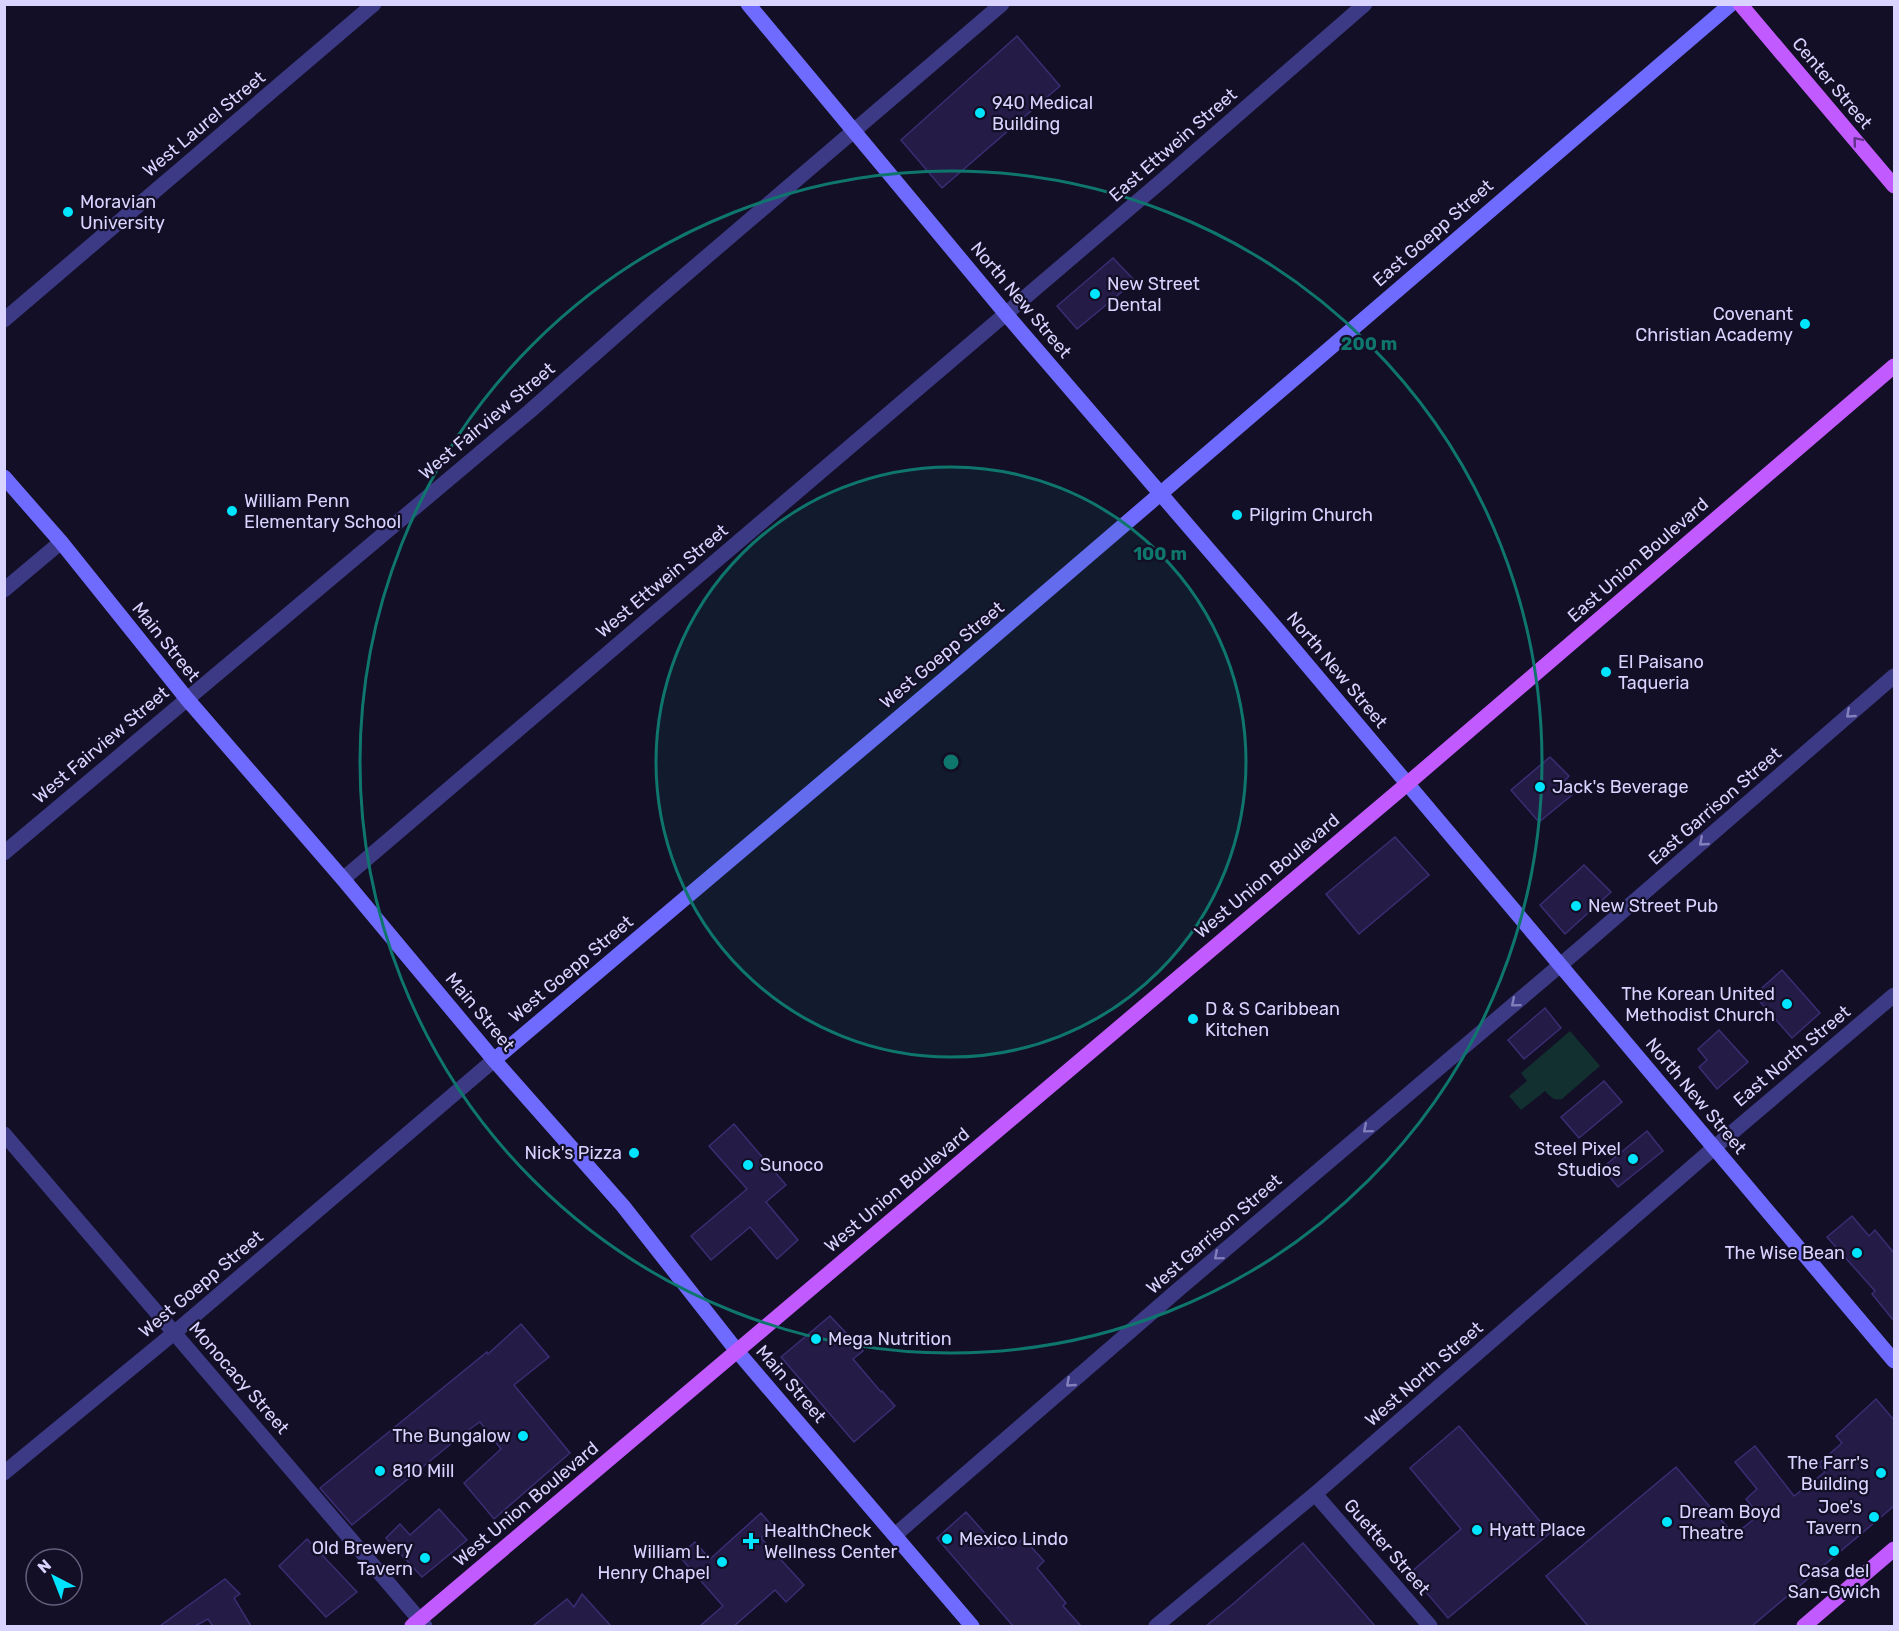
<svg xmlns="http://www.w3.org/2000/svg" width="1899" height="1631" font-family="Rubik,sans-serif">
<rect width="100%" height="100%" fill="#130f26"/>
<path fill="#12302f" d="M 1570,1031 L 1600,1066 L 1562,1099 C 1553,1101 1551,1097 1545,1091 L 1521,1110 L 1509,1096 L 1527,1081 L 1521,1073 Z"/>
<g fill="#241b47" stroke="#3b2d73" stroke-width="1.5">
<polygon points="1017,36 1060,86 942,188 901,140"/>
<polygon points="1113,258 1135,281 1077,329 1057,306"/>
<polygon points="1550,757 1569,776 1562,784 1572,795 1539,822 1511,790"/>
<polygon points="1395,837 1429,875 1359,934 1326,894"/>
<polygon points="1584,865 1611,892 1565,934 1540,905"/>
<polygon points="1782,970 1820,1013 1792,1038 1754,995"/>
<polygon points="1545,1008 1561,1028 1524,1059 1508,1040"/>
<polygon points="1719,1030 1748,1062 1717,1089 1699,1067 1707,1060 1698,1049"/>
<polygon points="1604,1081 1622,1102 1579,1138 1561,1117"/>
<polygon points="734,1124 786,1185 766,1202 798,1240 777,1259 750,1227 711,1260 691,1236 747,1189 709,1146"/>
<polygon points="1647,1131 1663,1151 1618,1187 1602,1168"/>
<polygon points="1852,1216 1869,1236 1875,1230 1894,1253 1894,1321 1872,1294 1875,1291 1827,1237"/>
<polygon points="830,1316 863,1351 853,1359 881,1392 882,1391 895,1406 854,1442 781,1357"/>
<polygon points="521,1324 549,1357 514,1385 570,1453 494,1519 464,1483 501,1449 480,1422 464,1433 352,1525 320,1488 487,1352 488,1354"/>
<polygon points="1876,1399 1894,1420 1894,1506 1752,1626 1588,1626 1546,1576 1676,1467 1734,1535 1759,1515 1746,1499 1757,1489 1735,1462 1755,1446 1794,1496 1825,1472 1818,1464 1842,1443 1836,1436"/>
<polygon points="1459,1426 1550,1533 1448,1618 1410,1573 1461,1529 1410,1468"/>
<polygon points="439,1509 467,1540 422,1577 386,1538 400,1524 410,1535"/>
<polygon points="966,1512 998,1548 1001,1545 1002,1548 1010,1540 1015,1546 1023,1538 1044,1561 1037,1568 1066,1603 1063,1606 1081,1626 1013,1626 937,1538"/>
<polygon points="761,1513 773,1527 761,1538 804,1585 786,1602 775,1590 734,1626 700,1626 723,1606 679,1556 695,1542 710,1559"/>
<polygon points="307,1539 357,1592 326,1617 279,1566"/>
<polygon points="1303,1543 1375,1626 1206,1626 1234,1603"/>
<polygon points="225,1579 240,1594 234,1598 251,1626 213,1626 208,1619 195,1626 160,1626"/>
<polygon points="582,1594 611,1626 533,1626 567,1599 574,1607"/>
</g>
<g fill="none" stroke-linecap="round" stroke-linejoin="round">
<g stroke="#3d3a85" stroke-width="15">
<polyline points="4,320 374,4"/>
<polyline points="4,590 61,542"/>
<polyline points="4,853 530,411 656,300 1002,4"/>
<polyline points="343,879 1165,178 1365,4"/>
<polyline points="4,1134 425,1626"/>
<polyline points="4,1473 174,1333 494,1060"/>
<polyline points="1315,1494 1430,1626"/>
<polyline points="895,1535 1179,1289 1578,950 1894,676"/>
<polyline points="1156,1626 1315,1494 1715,1147 1894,995"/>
</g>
<g stroke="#6f6bff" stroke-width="15">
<polyline points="748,4 1006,314 1282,635 1894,1361"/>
<polyline points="4,477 61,542 187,699 343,879 494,1060 623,1206 737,1351 972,1626"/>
<polyline points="494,1060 962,664 1731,4"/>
</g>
<g stroke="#c25bff" stroke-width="15">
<polyline points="1740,4 1894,186"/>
<polyline points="412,1626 1407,784 1894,366"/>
<polyline points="1804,1626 1894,1549"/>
</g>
</g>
<defs><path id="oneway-chevron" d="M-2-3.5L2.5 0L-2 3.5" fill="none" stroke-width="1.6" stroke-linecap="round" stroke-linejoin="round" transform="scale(1.5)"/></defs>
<use stroke="#623188" href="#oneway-chevron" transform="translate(1857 141) rotate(-130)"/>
<g stroke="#837fbc">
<use href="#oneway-chevron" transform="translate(1850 714) rotate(139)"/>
<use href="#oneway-chevron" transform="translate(1703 842) rotate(139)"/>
<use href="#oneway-chevron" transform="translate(1515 1003) rotate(140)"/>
<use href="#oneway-chevron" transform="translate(1367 1129) rotate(140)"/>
<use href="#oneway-chevron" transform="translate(1218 1256) rotate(140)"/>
<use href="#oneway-chevron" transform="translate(1070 1383) rotate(139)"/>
</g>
<circle cx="951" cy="762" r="295" fill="#0f766e" fill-opacity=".12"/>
<g fill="none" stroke="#0f766e" stroke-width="3">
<circle cx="951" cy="762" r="295"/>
<circle cx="951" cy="762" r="591"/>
</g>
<g fill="#00e5ff" stroke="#130f26" stroke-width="2">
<circle cx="980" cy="113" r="6"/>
<circle cx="68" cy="212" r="6"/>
<circle cx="1095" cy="294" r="6"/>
<circle cx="1805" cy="324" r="6"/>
<circle cx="232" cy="511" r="6"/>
<circle cx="1237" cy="515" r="6"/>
<circle cx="1606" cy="672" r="6"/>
<circle cx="1540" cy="787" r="6"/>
<circle cx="1576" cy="906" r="6"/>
<circle cx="1787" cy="1004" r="6"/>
<circle cx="1193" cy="1019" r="6"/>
<circle cx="634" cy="1153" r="6"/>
<circle cx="1633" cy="1159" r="6"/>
<circle cx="748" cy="1165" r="6"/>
<circle cx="1857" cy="1253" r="6"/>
<circle cx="816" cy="1339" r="6"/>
<circle cx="523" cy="1436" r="6"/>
<circle cx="380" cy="1471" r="6"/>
<circle cx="1881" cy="1473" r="6"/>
<circle cx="1874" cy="1517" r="6"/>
<circle cx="1667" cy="1522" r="6"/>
<circle cx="1477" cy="1530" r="6"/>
<circle cx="947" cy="1539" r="6"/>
<path d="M748 1532h6v6h6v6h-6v6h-6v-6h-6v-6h6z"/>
<circle cx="1834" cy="1551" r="6"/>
<circle cx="425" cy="1558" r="6"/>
<circle cx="722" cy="1562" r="6"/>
</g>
<g text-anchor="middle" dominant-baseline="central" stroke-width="4.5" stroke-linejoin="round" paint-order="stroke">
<g font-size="18" fill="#d9d4ff" stroke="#130f26">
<text transform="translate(1832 83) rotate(50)">Center Street</text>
<text transform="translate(204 124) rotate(-40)">West Laurel Street</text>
<text transform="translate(1173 145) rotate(-41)">East Ettwein Street</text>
<text transform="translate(1433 233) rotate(-41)">East Goepp Street</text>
<text transform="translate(1021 300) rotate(50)">North New Street</text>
<text transform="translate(487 421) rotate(-40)">West Fairview Street</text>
<text transform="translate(1638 560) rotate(-41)">East Union Boulevard</text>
<text transform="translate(662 581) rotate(-40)">West Ettwein Street</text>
<text transform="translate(166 642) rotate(51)">Main Street</text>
<text transform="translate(942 655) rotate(-40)">West Goepp Street</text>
<text transform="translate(1337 670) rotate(50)">North New Street</text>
<text transform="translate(101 745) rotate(-40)">West Fairview Street</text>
<text transform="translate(1715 806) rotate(-41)">East Garrison Street</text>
<text transform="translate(1267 876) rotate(-40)">West Union Boulevard</text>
<text transform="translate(571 969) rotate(-40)">West Goepp Street</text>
<text transform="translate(480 1012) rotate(50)">Main Street</text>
<text transform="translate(1792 1056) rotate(-40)">East North Street</text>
<text transform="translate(1696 1096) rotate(50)">North New Street</text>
<text transform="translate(897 1190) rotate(-40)">West Union Boulevard</text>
<text transform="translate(1214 1234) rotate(-41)">West Garrison Street</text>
<text transform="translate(201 1284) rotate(-40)">West Goepp Street</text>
<text transform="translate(1424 1374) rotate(-41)">West North Street</text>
<text transform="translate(239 1378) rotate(49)">Monocacy Street</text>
<text transform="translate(791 1384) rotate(49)">Main Street</text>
<text transform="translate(526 1504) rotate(-40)">West Union Boulevard</text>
<text transform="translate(1387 1547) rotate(49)">Guetter Street</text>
</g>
<g font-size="18" fill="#d9d4ff" stroke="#130f26" text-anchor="start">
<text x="992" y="103">940 Medical<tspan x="992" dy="21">Building</tspan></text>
<text x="80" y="202">Moravian<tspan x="80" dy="21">University</tspan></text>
<text x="1107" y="284">New Street<tspan x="1107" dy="21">Dental</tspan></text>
<text x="1793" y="314" text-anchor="end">Covenant<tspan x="1793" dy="21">Christian Academy</tspan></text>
<text x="244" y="501">William Penn<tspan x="244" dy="21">Elementary School</tspan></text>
<text x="1249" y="515">Pilgrim Church</text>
<text x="1618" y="662">El Paisano<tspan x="1618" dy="21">Taqueria</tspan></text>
<text x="1552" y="787">Jack's Beverage</text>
<text x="1588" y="906">New Street Pub</text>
<text x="1775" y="994" text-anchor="end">The Korean United<tspan x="1775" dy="21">Methodist Church</tspan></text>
<text x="1205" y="1009">D &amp; S Caribbean<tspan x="1205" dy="21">Kitchen</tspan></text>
<text x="1621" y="1149" text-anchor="end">Steel Pixel<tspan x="1621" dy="21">Studios</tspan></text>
<text x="622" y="1153" text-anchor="end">Nick's Pizza</text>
<text x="760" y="1165">Sunoco</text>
<text x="1845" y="1253" text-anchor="end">The Wise Bean</text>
<text x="828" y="1339">Mega Nutrition</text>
<text x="511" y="1436" text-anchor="end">The Bungalow</text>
<text x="1869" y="1463" text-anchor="end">The Farr's<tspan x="1869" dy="21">Building</tspan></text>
<text x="392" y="1471">810 Mill</text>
<text x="1862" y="1507" text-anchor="end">Joe's<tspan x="1862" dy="21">Tavern</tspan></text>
<text x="1679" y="1512">Dream Boyd<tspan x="1679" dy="21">Theatre</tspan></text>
<text x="1489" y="1530">Hyatt Place</text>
<text x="764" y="1531">HealthCheck<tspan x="764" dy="21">Wellness Center</tspan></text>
<text x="959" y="1539">Mexico Lindo</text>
<text x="413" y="1548" text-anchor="end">Old Brewery<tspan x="413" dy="21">Tavern</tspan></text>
<text x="710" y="1552" text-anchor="end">William L.<tspan x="710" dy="21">Henry Chapel</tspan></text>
<text x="1834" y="1571" text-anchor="middle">Casa del<tspan x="1834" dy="21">San-Gwich</tspan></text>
</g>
</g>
<circle cx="951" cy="762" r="9" fill="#0f766e" stroke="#130f26" stroke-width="3"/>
<g font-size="18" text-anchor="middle" font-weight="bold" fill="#0f766e" stroke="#130f26" stroke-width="4.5" stroke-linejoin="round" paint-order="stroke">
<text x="1369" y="350">200 m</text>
<text x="1160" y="560">100 m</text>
</g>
<rect width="1899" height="1631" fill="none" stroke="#d9d4ff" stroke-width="12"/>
<g transform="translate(54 1577) rotate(318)"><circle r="28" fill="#130f26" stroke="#625e7d" stroke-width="1.5"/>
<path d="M0-4.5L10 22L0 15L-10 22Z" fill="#00e5ff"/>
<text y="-9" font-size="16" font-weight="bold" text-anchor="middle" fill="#d9d4ff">N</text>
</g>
</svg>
